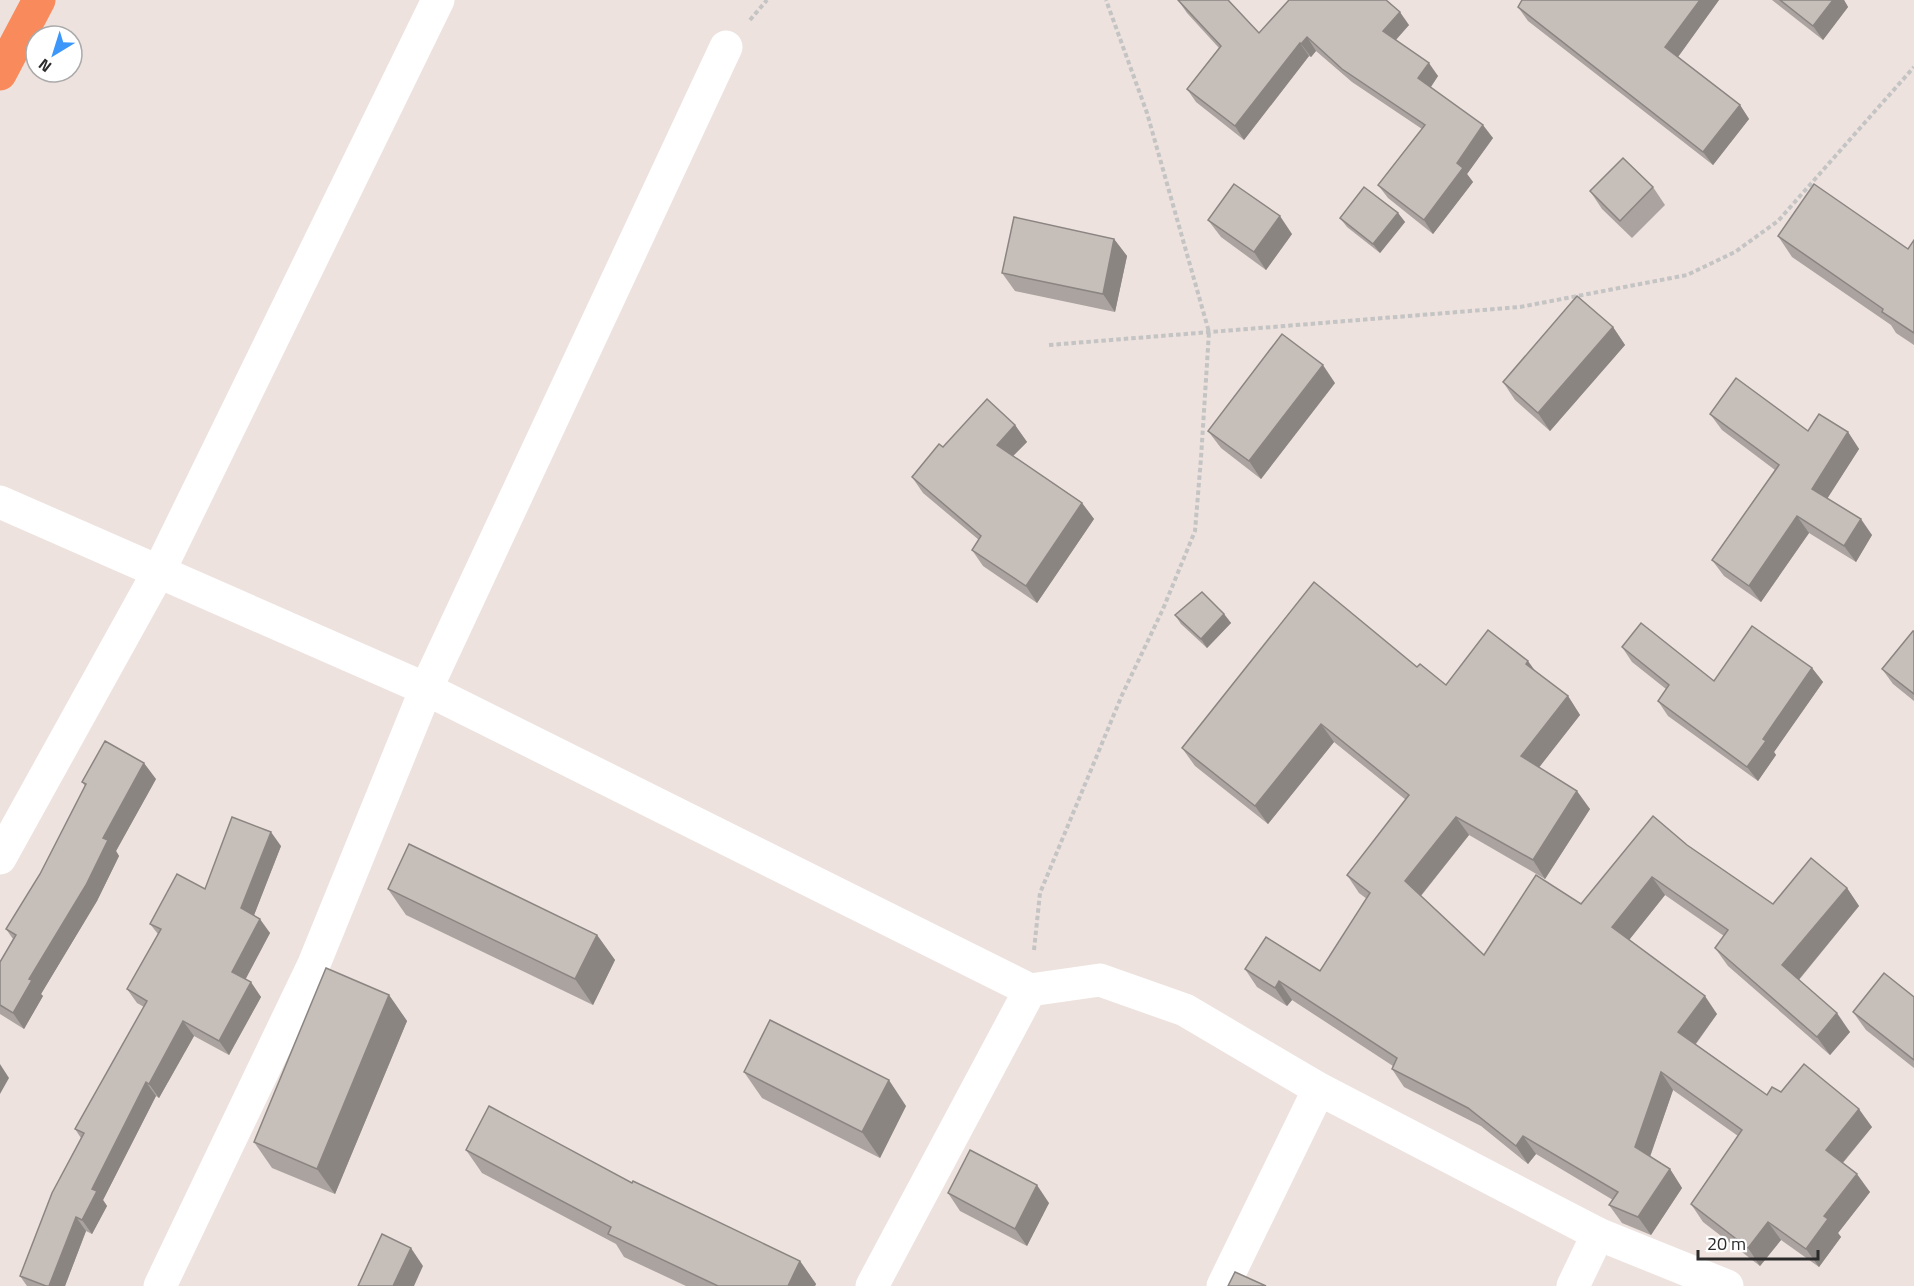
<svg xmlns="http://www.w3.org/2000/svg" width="1914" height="1286" font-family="'Titillium Web',sans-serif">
<rect width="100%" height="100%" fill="#ede2de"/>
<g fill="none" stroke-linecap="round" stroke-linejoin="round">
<g stroke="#c4c4c4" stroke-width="4" stroke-dasharray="4.5 3" stroke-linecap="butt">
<polyline points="750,20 767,0"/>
<polyline points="1049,345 1520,307 1687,275 1735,252 1778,221 1914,67"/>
<polyline points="1034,950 1040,893 1122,695 1163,609 1195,531 1201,458 1209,332 1147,113 1106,0"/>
</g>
<g stroke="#fff" stroke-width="33">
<polyline points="0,858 159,571 438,0"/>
<polyline points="160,1286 314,964 426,689 726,47"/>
<polyline points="872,1286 1030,990"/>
<polyline points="1223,1286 1319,1089"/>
<polyline points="1573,1286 1598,1234"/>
</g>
<polyline stroke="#fff" stroke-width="33" points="0,502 426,689 1030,990 1100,980 1185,1010 1319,1089 1598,1234 1727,1286"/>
<polyline stroke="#f88a5b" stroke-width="33" points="0,74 39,0"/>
</g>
<g fill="#aaa39f">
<polygon points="1178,0 1259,33 1409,25 1396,40 1438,76 1431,87 1493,138 1467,174 1473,182 1433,234 1388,198 1378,185 1422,129 1352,82 1316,51 1311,57 1309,56 1244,140 1196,102 1187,89 1219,48 1187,13"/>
<polygon points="1522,0 1719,0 1678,57 1740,105 1749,119 1713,165 1528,21 1518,7"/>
<polygon points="1772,0 1844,0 1848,7 1823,40"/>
<polygon points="1653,187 1665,205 1632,238 1602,209 1590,191"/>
<polygon points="1398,213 1405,222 1380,253 1347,227 1340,218"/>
<polygon points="1208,220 1292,234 1266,270 1221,237"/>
<polygon points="1778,236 1908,249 1914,240 1914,345 1896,333 1891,325 1792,257"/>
<polygon points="1114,239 1127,256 1115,312 1015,291 1002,273"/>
<polygon points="1613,327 1625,345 1550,431 1515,400 1503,382"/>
<polygon points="1335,383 1261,479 1221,448 1208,431"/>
<polygon points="1710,414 1808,431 1848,432 1859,449 1827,499 1872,535 1856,562 1809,533 1761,602 1724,576 1712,560 1775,470 1722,430"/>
<polygon points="1015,425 1027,442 1013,456 1082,503 1094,519 1037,603 983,566 972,550 979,540 923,493 912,477 943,447"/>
<polygon points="1224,614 1231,623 1207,648 1181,624 1175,615"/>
<polygon points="1914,631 1914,701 1893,684 1882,669"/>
<polygon points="1622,647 1714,681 1812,668 1823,682 1774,752 1776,755 1758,781 1668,716 1658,701 1666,689 1632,662"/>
<polygon points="1417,667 1446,685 1536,672 1568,696 1580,715 1539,767 1590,809 1545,879 1469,835 1421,896 1484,955 1581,904 1687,845 1773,904 1847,888 1859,906 1799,980 1850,1032 1830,1055 1728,966 1715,948 1724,936 1665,895 1629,940 1717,1014 1696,1044 1767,1095 1781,1092 1872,1127 1843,1163 1870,1192 1838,1233 1841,1237 1819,1267 1781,1240 1760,1266 1703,1222 1691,1204 1738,1136 1673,1090 1650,1157 1670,1169 1682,1188 1651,1235 1622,1223 1609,1205 1613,1200 1536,1154 1528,1164 1481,1126 1404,1087 1392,1069 1393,1066 1292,1000 1287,1006 1257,987 1245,969 1320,971 1367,899 1359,893 1347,875 1406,800 1334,742 1268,824 1195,766 1182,748"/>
<polygon points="156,779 116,851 119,856 97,901 41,994 43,996 24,1029 0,1014 0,962 13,939 6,929 40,874 85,786 82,782"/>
<polygon points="281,846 254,915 270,933 245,979 261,997 229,1055 194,1036 159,1098 156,1096 103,1200 107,1206 92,1234 86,1231 65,1286 27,1286 20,1276 81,1138 75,1129 144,1007 137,1003 127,989 158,934 150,924 205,889"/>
<polygon points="388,889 597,935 615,960 593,1005 406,915"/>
<polygon points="389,995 407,1021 335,1194 272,1168 254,1142"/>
<polygon points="1914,997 1914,1068 1866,1030 1853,1012"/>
<polygon points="744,1072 906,1106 880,1158 762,1098"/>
<polygon points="466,1150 632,1183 800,1261 816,1284 815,1286 686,1286 624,1257 616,1244 482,1173"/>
<polygon points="948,1193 1049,1203 1027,1246 960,1211"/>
</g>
<g fill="#8b8582">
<polygon points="1700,0 1719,0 1675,61 1665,47"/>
<polygon points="1833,0 1844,0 1848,7 1823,40 1813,26"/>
<polygon points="1400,12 1409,25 1392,44 1383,31"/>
<polygon points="1307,37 1316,51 1311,57 1301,44"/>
<polygon points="1300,43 1309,56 1244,140 1235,126"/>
<polygon points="1429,63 1438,76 1428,91 1418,78"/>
<polygon points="1740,105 1749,119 1713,165 1703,152"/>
<polygon points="1483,125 1493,138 1467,174 1473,182 1433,234 1424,220 1457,163"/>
<polygon points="1398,213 1405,222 1380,253 1373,244"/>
<polygon points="1280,216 1292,234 1266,270 1254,252"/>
<polygon points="1114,239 1127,256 1115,312 1103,294"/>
<polygon points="1613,327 1625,345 1550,431 1538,413"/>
<polygon points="1323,365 1335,383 1261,479 1249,461"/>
<polygon points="1015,425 1027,442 1008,461 997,445"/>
<polygon points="1848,432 1859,449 1823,505 1812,489"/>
<polygon points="1082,503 1094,519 1037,603 1026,586"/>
<polygon points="1797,516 1809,533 1761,602 1749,586"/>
<polygon points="1861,519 1872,535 1856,562 1844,546"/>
<polygon points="1224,614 1231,623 1207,648 1201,639"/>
<polygon points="1528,661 1541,679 1526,664"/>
<polygon points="1812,668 1823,682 1774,752 1776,755 1758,781 1747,767 1763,739"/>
<polygon points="1568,696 1580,715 1534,774 1521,756"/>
<polygon points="1321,724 1334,742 1268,824 1255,806"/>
<polygon points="144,763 156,779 116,851 119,856 97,901 41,994 43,996 24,1029 13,1013 29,979 103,838"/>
<polygon points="1577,791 1590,809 1545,879 1533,860"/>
<polygon points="1456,817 1469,835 1418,899 1405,881"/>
<polygon points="271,832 281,846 251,923 241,908"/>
<polygon points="1652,877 1665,895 1625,945 1612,927"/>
<polygon points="1847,888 1859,906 1795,984 1782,965"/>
<polygon points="260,919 270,933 242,986 232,972"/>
<polygon points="597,935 615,960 593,1005 575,979"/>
<polygon points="1279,981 1292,1000 1287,1006 1275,988"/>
<polygon points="251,982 261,997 229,1055 219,1041"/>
<polygon points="389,995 407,1021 335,1194 317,1169"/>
<polygon points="1705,996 1717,1014 1691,1050 1678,1032"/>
<polygon points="1837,1013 1850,1032 1830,1055 1817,1037"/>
<polygon points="183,1021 194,1036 159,1098 149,1084"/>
<polygon points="0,1064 9,1078 0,1094"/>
<polygon points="1661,1072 1673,1090 1647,1165 1635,1147"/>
<polygon points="889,1080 906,1106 880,1158 862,1132"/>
<polygon points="146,1082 156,1096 103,1200 107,1206 92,1234 82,1220 92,1189"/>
<polygon points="1859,1109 1872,1127 1838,1168 1826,1150"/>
<polygon points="1523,1136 1536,1154 1528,1164 1516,1146"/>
<polygon points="1670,1169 1682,1188 1651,1235 1638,1217"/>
<polygon points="1857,1174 1870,1192 1838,1233 1841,1237 1819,1267 1806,1249 1824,1216"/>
<polygon points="1037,1185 1049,1203 1027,1246 1015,1229"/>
<polygon points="76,1217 86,1231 65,1286 49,1286"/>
<polygon points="1768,1222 1781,1240 1760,1266 1748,1248"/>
<polygon points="411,1248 423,1266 414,1286 393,1286"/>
<polygon points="800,1261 816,1284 815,1286 788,1286"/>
</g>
<g fill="#c6beb9" stroke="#8b8582" stroke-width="1.5">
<polygon points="1178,0 1228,0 1259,33 1289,0 1386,0 1400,12 1383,31 1429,63 1418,78 1483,125 1457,163 1463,168 1424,220 1378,185 1425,125 1342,69 1307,37 1301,44 1300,43 1235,126 1187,89 1221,46"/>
<polygon points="1522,0 1700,0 1665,47 1740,105 1703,152 1518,7"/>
<polygon points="1780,0 1833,0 1813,26"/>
<polygon points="1623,158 1653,187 1620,221 1590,191"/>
<polygon points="1234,184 1280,216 1254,252 1208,220"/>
<polygon points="1814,184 1908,249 1914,240 1914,333 1882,312 1883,309 1778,236"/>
<polygon points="1364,187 1398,213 1373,244 1340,218"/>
<polygon points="1014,217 1114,239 1103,294 1002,273"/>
<polygon points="1577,296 1613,327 1538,413 1503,382"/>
<polygon points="1282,334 1323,365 1249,461 1208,431"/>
<polygon points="1736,378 1808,431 1819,414 1848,432 1812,489 1861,519 1844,546 1797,516 1749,586 1712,560 1779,465 1710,414"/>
<polygon points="987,399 1015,425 997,445 1082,503 1026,586 972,550 981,536 912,477 939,444 943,447"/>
<polygon points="1314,582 1417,667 1420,664 1446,685 1488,630 1528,661 1526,664 1568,696 1521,756 1577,791 1533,860 1456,817 1405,881 1484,955 1536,875 1581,904 1653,816 1687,845 1773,904 1811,858 1847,888 1782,965 1837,1013 1817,1037 1715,948 1728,930 1652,877 1612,927 1705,996 1678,1032 1767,1095 1772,1087 1781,1092 1804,1064 1859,1109 1826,1150 1857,1174 1824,1216 1828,1219 1806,1249 1768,1222 1748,1248 1691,1204 1742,1130 1661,1072 1635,1147 1670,1169 1638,1217 1609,1205 1618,1192 1523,1136 1516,1146 1468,1108 1392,1069 1397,1058 1279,981 1275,988 1245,969 1266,937 1320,971 1370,893 1347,875 1409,795 1321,724 1255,806 1182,748"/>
<polygon points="1202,592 1224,614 1201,639 1175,615"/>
<polygon points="1641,623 1714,681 1752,626 1812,668 1763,739 1766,741 1747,767 1658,701 1669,685 1622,647"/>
<polygon points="1913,631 1914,631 1914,694 1882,669"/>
<polygon points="105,741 144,763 103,838 108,840 86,885 29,979 32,980 13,1013 0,1005 0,962 16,935 6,929 40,874 86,784 82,782"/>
<polygon points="232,817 271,832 241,908 260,919 232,972 251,982 219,1041 183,1021 149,1084 146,1082 92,1189 97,1191 82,1220 76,1217 49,1286 46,1286 20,1276 52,1193 84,1133 75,1129 147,1001 127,989 161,929 150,924 177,874 205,889"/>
<polygon points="409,844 597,935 575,979 388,889"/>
<polygon points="326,968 389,995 317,1169 254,1142"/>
<polygon points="1884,973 1914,997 1914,1060 1853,1012"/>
<polygon points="770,1020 889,1080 862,1132 744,1072"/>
<polygon points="489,1106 632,1183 633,1181 800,1261 788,1286 718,1286 608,1234 611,1227 466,1150"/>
<polygon points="970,1150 1037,1185 1015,1229 948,1193"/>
<polygon points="382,1234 411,1248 393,1286 358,1286"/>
<polygon points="1235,1272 1266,1286 1228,1286"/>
</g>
<g transform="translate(54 54) rotate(218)"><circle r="28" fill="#ffffff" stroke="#aaaaaa" stroke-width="1.5"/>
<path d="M0-4.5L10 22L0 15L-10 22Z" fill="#3d97fa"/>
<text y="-9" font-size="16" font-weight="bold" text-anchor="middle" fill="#2b2b2b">N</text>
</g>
<path d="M1698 1250v9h120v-9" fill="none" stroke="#2b2b2b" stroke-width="3"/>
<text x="1707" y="1250" font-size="18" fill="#2b2b2b" stroke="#ffffff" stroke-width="4.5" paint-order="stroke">20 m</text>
</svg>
